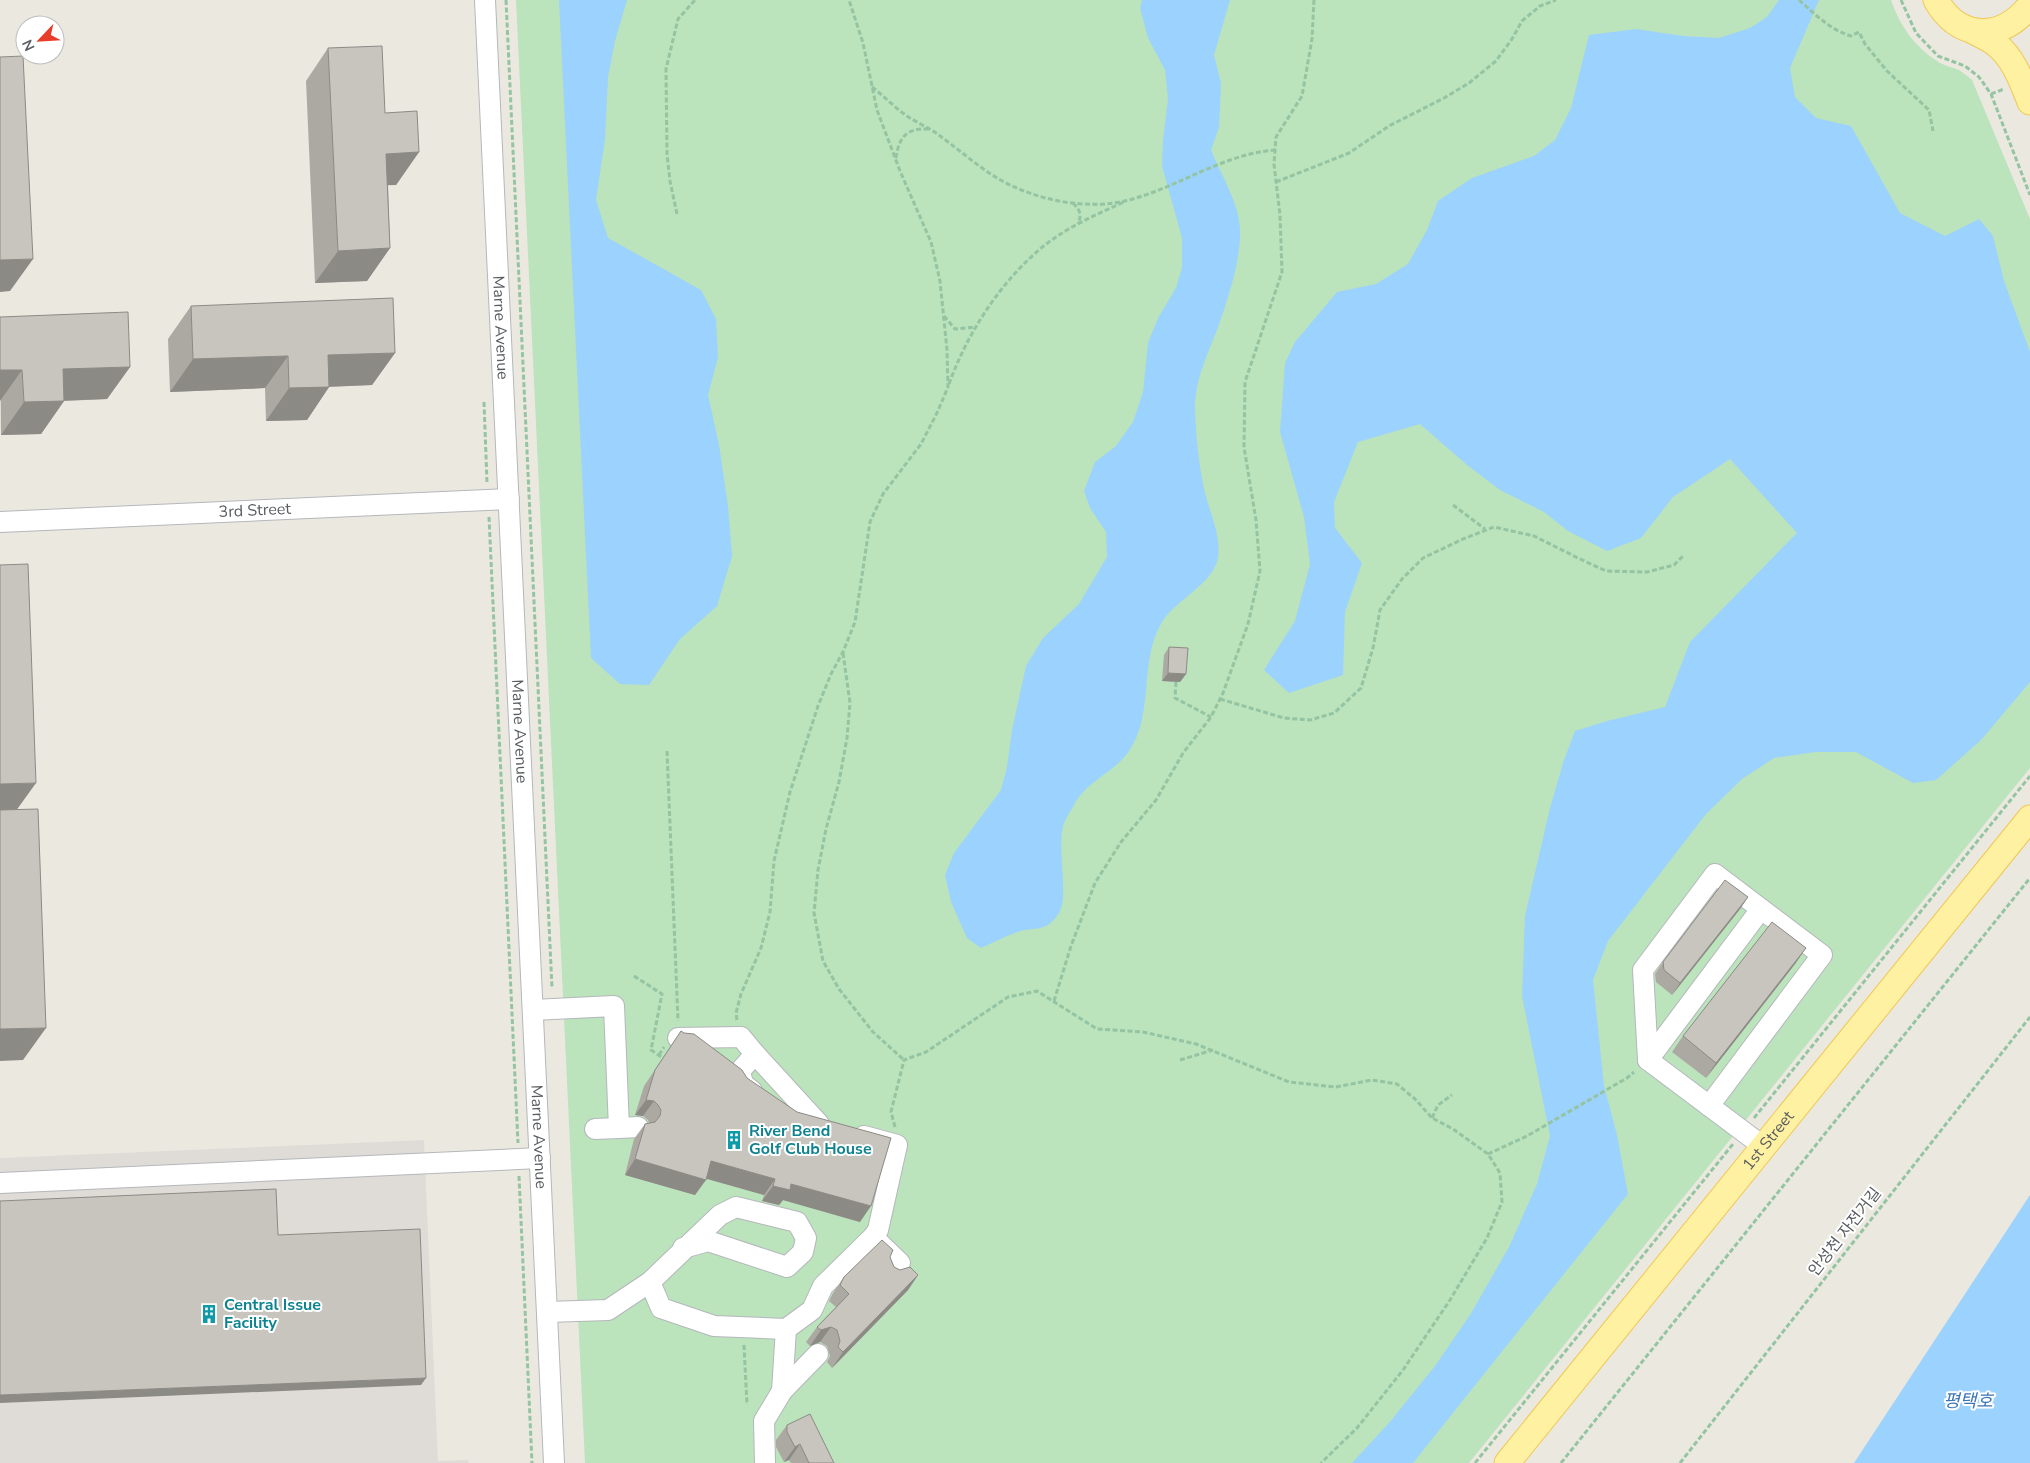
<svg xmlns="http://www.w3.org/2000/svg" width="2030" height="1463" font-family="'Nunito Sans','Noto Sans KR',sans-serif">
<rect width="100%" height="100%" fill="#ebe9df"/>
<polygon fill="#dfdcd7" points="424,1140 438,1461 468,1460 469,1463 0,1463 0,1158"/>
<path fill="#bbe3bc" d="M 516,0 L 1891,0 C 1900,26 1914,46 1937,61 C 1944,66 1952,67 1959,70 C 1964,73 1968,77 1972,80 L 2030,219 L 2030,768 L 1469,1463 L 585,1463 Z"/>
<g fill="#9cd2fe">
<polygon points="559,0 627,0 615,41 608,77 605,139 596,200 608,238 701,290 716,319 718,357 708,395 719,445 728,506 732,556 717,606 680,639 649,685 620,684 591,658"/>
<path d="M 1142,0 L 1230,0 L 1214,55 L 1221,83 L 1219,127 L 1211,150 C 1221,175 1241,206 1240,233 C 1240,262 1228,299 1218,327 C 1208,354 1194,381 1195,411 C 1196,439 1199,466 1205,493 C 1210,513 1221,536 1218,557 C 1214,584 1176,599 1162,622 C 1138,662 1155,713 1129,751 C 1115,772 1085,782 1074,805 C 1070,812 1065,819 1063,826 C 1057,849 1069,897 1059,913 C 1045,935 1033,925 1015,933 C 1003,937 993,943 981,948 L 967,938 L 951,902 L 945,875 L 954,853 L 1001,790 L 1007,767 L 1012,730 L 1026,666 L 1043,638 L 1079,604 L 1107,557 L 1106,532 L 1090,508 L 1084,491 L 1095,462 L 1116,446 L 1133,422 L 1143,392 L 1148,343 L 1158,318 L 1176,288 L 1182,267 L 1182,238 L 1162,166 L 1163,140 L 1168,99 L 1165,70 L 1148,38 L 1140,8 Z"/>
<polygon points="1779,0 1819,0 1790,68 1795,97 1816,118 1851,126 1900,213 1945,236 1979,219 1993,236 2004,281 2030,352 2030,682 1981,740 1936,780 1913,783 1856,752 1815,752 1774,758 1742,779 1706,814 1608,941 1593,980 1604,1086 1617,1135 1628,1194 1413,1463 1352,1463 1389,1423 1435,1366 1470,1315 1509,1247 1537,1184 1550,1136 1522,996 1525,916 1550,808 1564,760 1575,731 1607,721 1665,707 1690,642 1797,533 1730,459 1673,497 1641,538 1607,551 1568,531 1544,512 1500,490 1467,465 1420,424 1358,442 1334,502 1335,528 1362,563 1345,612 1343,675 1289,693 1264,670 1295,621 1310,564 1304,517 1280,432 1285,363 1295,342 1337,292 1376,284 1408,264 1427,230 1438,201 1472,178 1534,156 1555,140 1571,108 1589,35 1636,29 1683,36 1719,38 1750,28 1767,17"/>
<polygon points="2030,1195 2030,1463 1854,1463"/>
</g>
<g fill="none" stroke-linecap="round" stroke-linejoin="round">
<g stroke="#b5b7bc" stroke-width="22">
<g id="minor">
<path id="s1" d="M 485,0 L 554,1463"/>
<path id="s2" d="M 0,522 L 509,499"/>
<polyline points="533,1010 614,1006 619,1128 595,1129"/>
<polyline points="678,1038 741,1037 755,1054"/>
<polyline points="1648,1060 1643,970 1715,874 1822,955 1709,1106"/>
<polyline points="1648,1060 1761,909"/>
<polyline points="1648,1060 1764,1147"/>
<polyline points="752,1091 743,1084 740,1071 755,1054 819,1124"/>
<polyline points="619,1128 638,1127"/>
<polyline points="0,1183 540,1158"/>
<polyline points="873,1237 900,1263 891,1274"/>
<polyline points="650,1282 661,1308 714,1326 786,1329 812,1310 823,1286 873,1237 878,1230 897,1145 864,1136"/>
<polyline points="547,1312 608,1310 650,1282 720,1215 736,1207 797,1222 806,1238 803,1252 787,1267 708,1241 683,1248"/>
<polyline points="782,1391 818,1354"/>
<polyline points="765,1463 764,1421 782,1391 786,1329"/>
</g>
</g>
<g stroke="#f0c754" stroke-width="27">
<g id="major">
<path d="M 1936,0 C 1957,38 1997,42 2026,10"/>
<path d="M 1973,31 C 1980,35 1990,39 1997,45 C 2014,59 2022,82 2030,102"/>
<path id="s3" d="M 1507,1463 L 2030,818"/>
</g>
</g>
<g stroke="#94c4a2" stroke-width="3" stroke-dasharray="5 2.5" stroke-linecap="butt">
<polyline points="506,0 552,988"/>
<path d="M 1799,0 C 1815,14 1830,30 1851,36 L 1859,32 L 1865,44 L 1887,71 L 1929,110 L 1933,131"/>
<polyline points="1901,0 1916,33 1938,56 1965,66 1979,77 1991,94 2030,195"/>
<path d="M 872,87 C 884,96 895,108 907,116 C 916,122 927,127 936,133 C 957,148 976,165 997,178 C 1034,200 1087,211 1129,200 C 1179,187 1223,154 1275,150"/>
<polyline points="1991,94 2004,89"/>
<path d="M 896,158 C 899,137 906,128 929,129"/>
<polyline points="1276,182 1349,153 1389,126 1444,98 1469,83 1496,61 1512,39 1522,21 1540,6 1556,0"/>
<path d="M 1073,203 C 1080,210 1082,215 1078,224"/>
<polyline points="677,214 670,181 667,154 666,69 678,19 695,0"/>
<polyline points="944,316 955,329 976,327"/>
<path d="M 949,384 C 967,334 999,284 1040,249 C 1065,228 1095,215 1124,202"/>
<polyline points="484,402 487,483"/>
<polyline points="1453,505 1485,529"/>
<polyline points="489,517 518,1143"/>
<polyline points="843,653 850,703 847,738 839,782 826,829 818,870 814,913 823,961 839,989 873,1032 904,1060"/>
<polyline points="1176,682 1175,698 1211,717"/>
<polyline points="1220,699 1284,718 1310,720 1334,713 1361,688 1373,648 1380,610 1402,579 1423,558 1463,539 1494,527 1534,536 1578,558 1606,571 1647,572 1674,565 1684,555"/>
<polyline points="667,751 678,1021"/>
<polyline points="634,976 662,994 651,1050 663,1058"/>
<polyline points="1054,1001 1071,946 1095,883 1121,842 1156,800 1183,753 1211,717 1223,693 1248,624 1260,571 1256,520 1244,447 1245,382 1282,272 1280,215 1274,164 1276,137 1302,96 1312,39 1314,0"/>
<polyline points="737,1020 736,1013 741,994 761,948 770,912 774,861 790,792 818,706 831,674 843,652 855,622 870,522 883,494 921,444 937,413 948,387 947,350 940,281 931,242 900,171 877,110 863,43 849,0"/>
<polyline points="659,1055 664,1047"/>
<polyline points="1180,1060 1213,1050"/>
<polyline points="1432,1118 1438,1105 1452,1095"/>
<polyline points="1754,1118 2030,776"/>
<polyline points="895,1127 891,1112 904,1060 926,1052 1008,997 1037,991 1097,1029 1143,1032 1196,1044 1289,1082 1336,1087 1372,1080 1397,1084 1415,1099 1432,1118 1453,1129 1488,1154 1500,1173 1502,1202 1487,1238 1450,1300 1403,1370 1357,1428 1321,1463"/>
<polyline points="1488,1154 1527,1136 1627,1078 1634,1072"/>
<polyline points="519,1176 532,1463"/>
<polyline points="744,1345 747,1405"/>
<polyline points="1475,1463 1733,1144"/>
<polyline points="1561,1463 2030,878"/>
<polyline points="1680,1463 2030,1017"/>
</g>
<use href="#minor" stroke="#fff" stroke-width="20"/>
<use href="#major" stroke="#fef1a1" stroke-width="25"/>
</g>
<g fill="#aca9a3">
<polygon points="328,48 419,152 396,185 388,185 390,248 367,281 315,283 306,81"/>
<polygon points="191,306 395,353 372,385 329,387 307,420 266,421 265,388 170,392 168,339"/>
<polygon points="0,317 130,367 107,399 64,401 41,434 1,435"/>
<polygon points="1169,647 1186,674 1180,682 1162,681 1164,655"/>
<polygon points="1748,897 1740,909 1672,995 1656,982 1655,974 1663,962"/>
<polygon points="1806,948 1795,964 1706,1078 1672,1052 1683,1036"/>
<polygon points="681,1031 747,1078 860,1222 783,1200 779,1205 762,1201 764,1195 706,1178 695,1195 625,1175 634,1139 645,1124 649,1123 648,1120 643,1116 635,1115 644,1086"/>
<polygon points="890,1257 894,1267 900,1270 918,1275 908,1290 832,1368 827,1362 830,1356 827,1346 820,1342 810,1346 806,1342 817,1327 836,1307 829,1301 833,1293 844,1277"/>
<polygon points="787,1425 834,1463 791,1463 789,1460 784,1462 776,1447 776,1440"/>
</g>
<g fill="#8c8a85">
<polygon points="419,152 396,185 363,186 386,154"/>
<polygon points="390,248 367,281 315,283 338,251"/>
<polygon points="33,259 10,291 0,292 0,260"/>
<polygon points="395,353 372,385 320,387 329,387 307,420 266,421 289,388 328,355"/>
<polygon points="288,356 265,388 170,392 193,359"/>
<polygon points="130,367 107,399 55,401 64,401 41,434 1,435 24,402 63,369"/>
<polygon points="0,370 22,370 0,401"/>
<polygon points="1168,673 1186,674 1180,682 1162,681"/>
<polygon points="36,783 13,815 0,816 0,784"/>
<polygon points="1748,897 1740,909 1672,995 1680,983"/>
<polygon points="1806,948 1795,964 1706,1078 1716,1063"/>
<polygon points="46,1028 23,1060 0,1061 0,1029"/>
<polygon points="646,1100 654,1101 643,1116 635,1115"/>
<polygon points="635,1159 706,1180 695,1195 625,1175"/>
<polygon points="711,1161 775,1179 764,1195 700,1177"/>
<polygon points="791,1184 871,1206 860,1222 783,1200 779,1205 762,1201 773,1186"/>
<polygon points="918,1275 908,1290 832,1368 843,1352"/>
<polygon points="831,1327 820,1342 810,1346 821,1330"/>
<polygon points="426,1378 421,1385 0,1403 0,1395"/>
<polygon points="800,1444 789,1460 784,1462 795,1447"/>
</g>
<g fill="#c8c5be" stroke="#8c8a85">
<polygon points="382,46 385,113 417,111 419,152 386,154 390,248 338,251 328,48"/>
<polygon points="23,56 33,259 0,260 0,57"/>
<polygon points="393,298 395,353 328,355 329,387 289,388 288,356 193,359 191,306"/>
<polygon points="128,312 130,367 63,369 64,401 24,402 22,370 0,370 0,317"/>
<polygon points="28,564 36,783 0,784 0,565"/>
<polygon points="1169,647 1188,648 1186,674 1168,673"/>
<polygon points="38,809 46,1028 0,1029 0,810"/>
<polygon points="1725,880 1748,897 1680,983 1664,970 1663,962"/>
<polygon points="1772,922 1806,948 1716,1063 1683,1036"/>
<polygon points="681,1031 684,1033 694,1034 742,1070 747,1078 797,1112 891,1138 871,1206 791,1184 790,1190 773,1186 775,1179 711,1161 706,1180 635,1159 645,1124 655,1122 660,1116 661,1110 658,1105 654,1101 646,1100 655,1070"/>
<polygon points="276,1189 278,1235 420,1229 426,1378 0,1395 0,1201"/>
<polygon points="882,1240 893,1250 890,1257 894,1267 900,1270 910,1267 918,1275 843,1352 838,1347 840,1341 837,1330 831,1327 821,1330 817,1327 849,1294 840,1285 844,1277"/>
<polygon points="810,1414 834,1463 809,1463 800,1444 795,1447 787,1432 787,1425"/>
</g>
<defs>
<g id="building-bare" transform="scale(1.5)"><path d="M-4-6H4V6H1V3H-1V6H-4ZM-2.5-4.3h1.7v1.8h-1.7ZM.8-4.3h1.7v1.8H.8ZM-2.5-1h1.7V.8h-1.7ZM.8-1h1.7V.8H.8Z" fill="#0f9aa8" stroke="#fff" stroke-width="2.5" paint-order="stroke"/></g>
</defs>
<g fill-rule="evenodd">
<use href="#building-bare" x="734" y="1140"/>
<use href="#building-bare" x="209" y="1314"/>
</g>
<g text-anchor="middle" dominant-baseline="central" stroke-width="4" stroke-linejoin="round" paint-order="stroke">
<g font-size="16" fill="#585c60" stroke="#fff">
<text stroke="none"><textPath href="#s1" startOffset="328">Marne Avenue</textPath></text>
<text stroke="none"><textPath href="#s2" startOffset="255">3rd Street</textPath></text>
<text stroke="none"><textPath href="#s1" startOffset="732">Marne Avenue</textPath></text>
<text stroke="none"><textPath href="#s1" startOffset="1138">Marne Avenue</textPath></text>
<text stroke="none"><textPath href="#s3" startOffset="415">1st Street</textPath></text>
<text transform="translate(1845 1232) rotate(-52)">안성천 자전거길</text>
</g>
<g font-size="16" font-weight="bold" fill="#0d838f" stroke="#fff" text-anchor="start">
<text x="749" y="1131">River Bend<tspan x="749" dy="18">Golf Club House</tspan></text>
<text x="224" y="1305">Central Issue<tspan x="224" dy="18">Facility</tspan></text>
</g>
<g font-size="18" font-style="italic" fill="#3e77b7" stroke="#fff">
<text x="1968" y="1401">평택호</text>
</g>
</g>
<g transform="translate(40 40) rotate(245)"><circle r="24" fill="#ffffff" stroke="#bcbebf"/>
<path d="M0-4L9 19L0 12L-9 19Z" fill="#e73c29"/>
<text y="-8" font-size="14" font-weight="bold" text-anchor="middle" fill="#585c60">N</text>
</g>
</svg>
